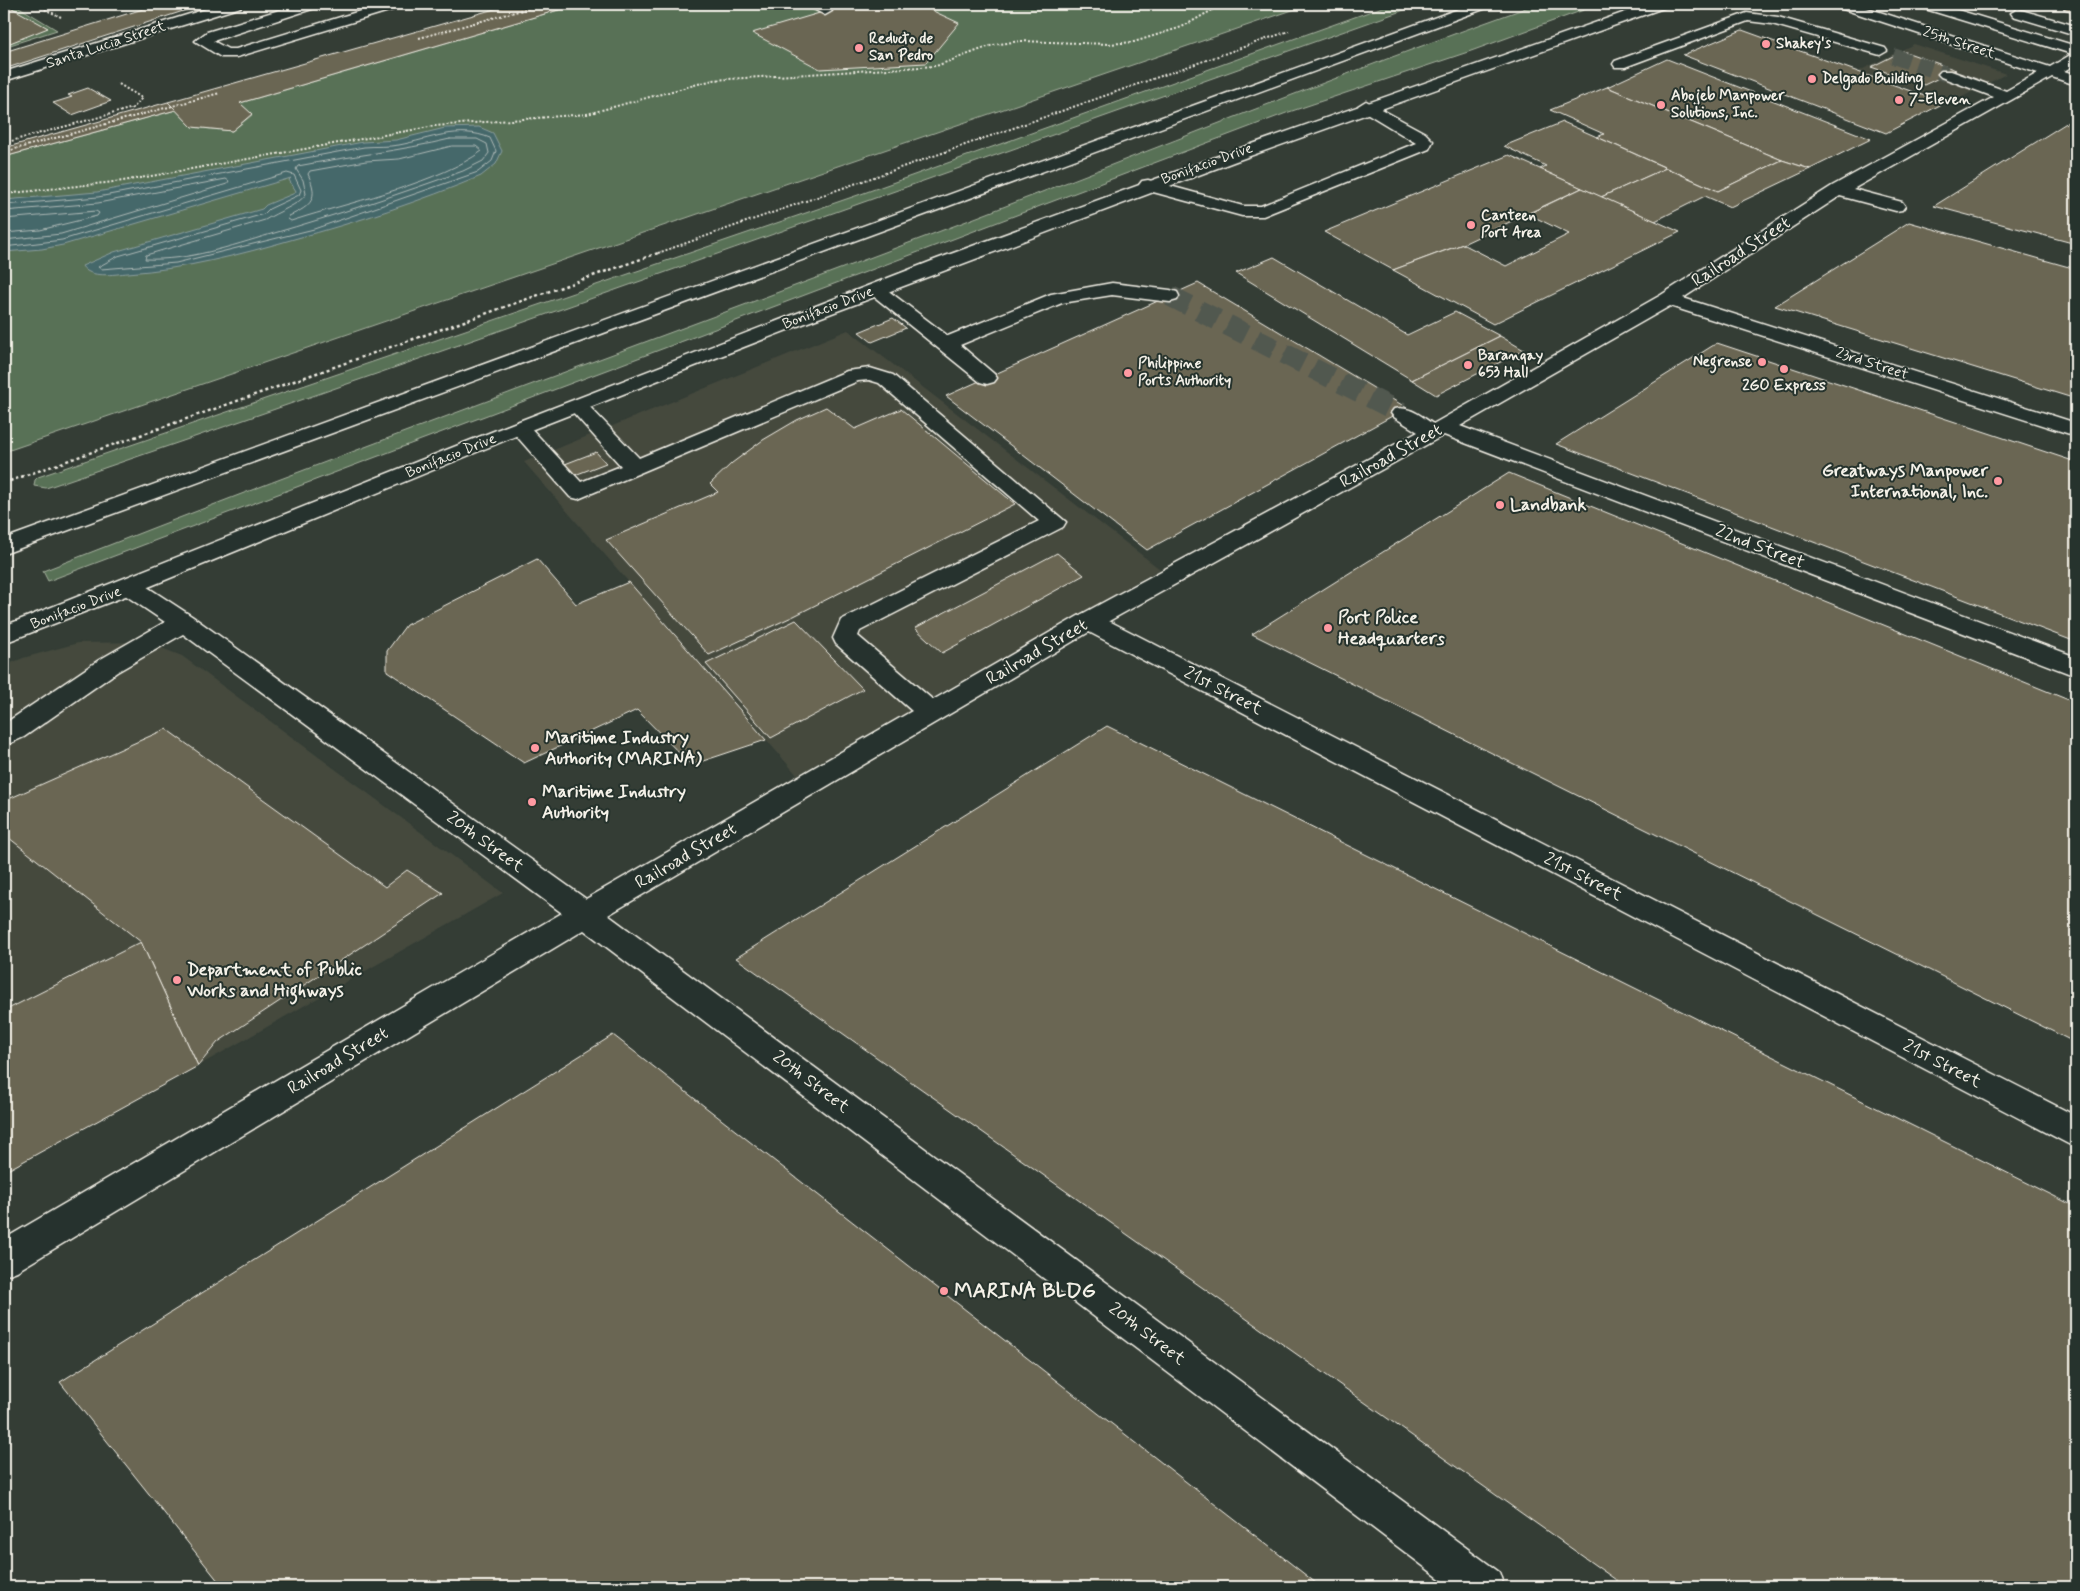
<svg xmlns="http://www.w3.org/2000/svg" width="2080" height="1591" font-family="Mynerve,sans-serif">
<rect width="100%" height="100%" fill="#343d35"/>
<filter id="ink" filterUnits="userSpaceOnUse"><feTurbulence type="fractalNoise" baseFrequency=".02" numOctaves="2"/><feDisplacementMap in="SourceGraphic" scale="10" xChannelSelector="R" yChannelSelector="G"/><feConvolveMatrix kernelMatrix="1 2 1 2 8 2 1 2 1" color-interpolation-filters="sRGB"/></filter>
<g filter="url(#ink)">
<g fill="#44493e">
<polygon points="1914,44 2006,74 1951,103 1859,71"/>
<polygon points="848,330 1160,569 797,775 524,462"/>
<polygon points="146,642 182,656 503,893 198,1066 4,1172 4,666 23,658 78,643"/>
</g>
<g fill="#587156" stroke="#a6b19f">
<polygon points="4,4 14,4 57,30 4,47"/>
<polygon points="579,4 1310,4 4,452 4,157 176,110 192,127 232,131 252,115 240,103"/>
<path d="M 1391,4 L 1421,4 C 964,166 506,331 46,488 L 34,486 L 35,480 L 38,477 L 861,194 Z"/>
<path d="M 1537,4 L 1600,4 L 1471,51 L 1289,112 L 48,581 L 43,571 C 347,451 654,340 959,224 C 1152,150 1343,73 1537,4 Z"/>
</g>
<path fill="#45676b" stroke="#8b9e9d" d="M 479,127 L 493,133 L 502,151 L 496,164 L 481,176 C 421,201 357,222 294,239 C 239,255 185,269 128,273 C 114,274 90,279 82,266 L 114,252 L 262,209 L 266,205 L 295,193 L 296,191 L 289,180 L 291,178 L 63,245 L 42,249 L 4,252 L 4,200 L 97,192 L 363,142 L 396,140 L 445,128 Z"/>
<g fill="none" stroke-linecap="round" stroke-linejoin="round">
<g stroke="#aebab6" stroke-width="1">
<path d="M 450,139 L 477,139 L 487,144 L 489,153 L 483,161 L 463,171 C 400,194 336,215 271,234 C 231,246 188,261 145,259 L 146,255 L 265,220 C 277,212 299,205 306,194 L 303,180 L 296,169 L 298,166 C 349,156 400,151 450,139 Z"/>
<path d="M 452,146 L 476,146 L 482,151 C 441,181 357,201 307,216 L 291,221 L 288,219 L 289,216 C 312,206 319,198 308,174 L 310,171 L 366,161 L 399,159 Z"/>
<path d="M 4,205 L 98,197 L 364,147 C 376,146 388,147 399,145 C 431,139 458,125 490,138 L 496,151 L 492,161 L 478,172 L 314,229 L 176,263 L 101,269 L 98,267 L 118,256 L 264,214 L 269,209 L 299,195 L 301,190 L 294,175 L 287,173 L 62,240 L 4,247"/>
<polyline points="4,211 98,203 226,179 229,181 227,184 61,234 4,240"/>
<polyline points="4,219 96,211 99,213 97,216 40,230 4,233"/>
</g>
</g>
<g fill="#6a6653" stroke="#f4f1e8">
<polygon points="4,4 5,4 48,28 5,45"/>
<polygon points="159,4 205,4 4,69 4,52"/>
<polygon points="512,4 579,4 240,103 252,114 232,131 192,127 168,102"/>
<polygon points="850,4 918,4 959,23 926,63 820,69 752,33"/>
<polygon points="2074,4 2076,4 2076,13 2063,9"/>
<polygon points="1742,30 1944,103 1886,133 1683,55"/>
<polygon points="1903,51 1956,70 1924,85 1871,67"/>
<polygon points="1667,59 1871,139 1810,169 1782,160 1607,87"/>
<polygon points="1607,87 1782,160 1718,191 1597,137 1604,134 1550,110"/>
<polygon points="88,88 111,101 72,115 53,103 72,97 68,95"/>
<polygon points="168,102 176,110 4,157 4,148"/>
<polygon points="2076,117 2076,244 1934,206"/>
<polygon points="1563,122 1597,137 1666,168 1601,197 1540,169 1546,166 1504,146"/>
<polygon points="1509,155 1582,188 1463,244 1393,270 1324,232"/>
<polygon points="1782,160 1810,169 1730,207 1705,196 1655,221 1601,197 1666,168 1718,191"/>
<polygon points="1582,188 1680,232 1493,324 1393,270 1463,244 1506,266 1569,234 1528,214"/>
<polygon points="1909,222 2076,269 2076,399 1775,306"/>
<polygon points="1274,257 1407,335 1455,312 1500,336 1412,380 1236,273"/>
<polygon points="1198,283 1407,408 1147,550 946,396"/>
<polygon points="893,318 906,328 872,342 859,332"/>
<polygon points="1500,336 1524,350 1436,395 1412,380"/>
<polygon points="1717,343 2076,462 2076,642 1556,444"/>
<polygon points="826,407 855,429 901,409 1015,504 794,616 709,655 606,540 718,492 710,484 732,463 763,440 797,420"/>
<polygon points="596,452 606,463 575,475 565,464"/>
<polygon points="1509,473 2076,703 2076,1043 1252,634"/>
<polygon points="1057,553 1084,575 942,653 915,628"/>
<polygon points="537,559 576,604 629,582 766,740 691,765 637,710 524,763 387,671 387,651 406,625"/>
<polygon points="796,620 863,689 771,738 706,664"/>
<polygon points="1107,726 2076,1207 2076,1587 1626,1587 736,958"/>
<polygon points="166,729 385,887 407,870 443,893 218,1042 198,1066 141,942 4,834 4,801"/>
<polygon points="141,942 198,1066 4,1172 4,1011"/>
<polygon points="613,1035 1321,1587 223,1587 60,1382"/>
</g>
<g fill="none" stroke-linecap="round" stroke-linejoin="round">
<polyline stroke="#515850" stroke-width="16" stroke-dasharray="16 8" stroke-linecap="butt" points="1893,56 1946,74"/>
<polyline stroke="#515850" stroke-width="21" stroke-dasharray="21 11" stroke-linecap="butt" points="1170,296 1401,413"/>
<g stroke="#f4f1e8" stroke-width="3">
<g id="minor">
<polygon points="222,4 243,4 241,7 4,81 4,72"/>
<polygon points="299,4 320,4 318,7 213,41 228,49 236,49 383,4 404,4 402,7 237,57 221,57 195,41 207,32"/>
<polygon points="804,4 821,4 832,11 825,15"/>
<path d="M 1835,4 L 1855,4 L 2050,67 L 2072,54 L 1919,7 L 1917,4 L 1938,4 L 2076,46 L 2076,64 L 2064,71 L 2076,75 L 2076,85 L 2052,77 L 1853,189 L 1902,202 L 1905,206 L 1902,210 L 1896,211 L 1840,196 L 1683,298 L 2076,423 L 2076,436 L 1670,306 L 1460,426 L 2076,657 L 2076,676 L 1444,435 L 1109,621 L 2076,1116 L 2076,1148 L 1089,632 L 608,915 L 1499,1572 L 1504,1587 L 1451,1587 L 584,930 L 17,1271 L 4,1276 L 4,1239 L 562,913 L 183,634 L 117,672 L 24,737 L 4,746 L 4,724 L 99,660 L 165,622 L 122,593 L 118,587 L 122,581 L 130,579 L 138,581 L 193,617 L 586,899 L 912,711 L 836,644 L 833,638 L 841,620 L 1039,521 L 879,383 L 869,380 L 858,381 L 578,499 L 570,497 L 513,432 L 509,428 L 513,424 L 520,422 L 527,424 L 581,482 L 621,466 L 571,410 L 568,406 L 571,402 L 578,400 L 585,402 L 639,458 L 847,371 L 870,368 L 893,375 L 1066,522 L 1063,527 L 860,631 L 858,636 L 933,700 L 1080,615 L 1418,432 L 1394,417 L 1391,413 L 1394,409 C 1409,405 1421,416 1433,424 L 1661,295 L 1832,186 L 1994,97 L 1941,77 L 1938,74 L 1941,71 L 1951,71 L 2006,91 L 2038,73 L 1837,7 Z"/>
<polygon points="2018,9 2076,26 2076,35 2013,16 2011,13"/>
<polygon points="1747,13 1778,17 1885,48 1887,51 1880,55 1772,24 1748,21 1625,67 1615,67 1613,64 1615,61"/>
<polygon points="1366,101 1425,133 1433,141 1429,149 1263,216 1242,216 1142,189 1139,185 1142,181 1148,180 1243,206 1261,206 1416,143 1360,109 1358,106"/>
<polygon points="1112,283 1170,290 1177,292 1179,296 1177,300 1170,302 1112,295 1062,303 960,345 994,374 997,378 994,382 987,384 980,382 866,290 868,286 882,286 948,336 1051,294"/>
</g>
</g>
<g stroke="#f4f1e8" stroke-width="3">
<g id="highway">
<polygon points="1472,4 1491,4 1489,7 4,554 4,539"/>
<polygon points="1648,4 1668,4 1666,7 1236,161 808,322 523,433 141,590 4,643 4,626 509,425 937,259 1224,154"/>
</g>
</g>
<g stroke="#f4f1e8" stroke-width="2" stroke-dasharray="2 2" stroke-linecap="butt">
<polyline points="34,4 61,17"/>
<polyline points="419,38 544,4"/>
<polyline points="4,143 133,108 142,98 117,83"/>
<polyline points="4,152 220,93"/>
<polyline points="4,194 123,181 435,126 587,114 713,80 936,66 993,45 1020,41 1109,44 1134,42 1182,27 1223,4"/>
<polyline points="658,253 1289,31"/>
</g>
<polyline stroke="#f4f1e8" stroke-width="2.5" stroke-dasharray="3 3" stroke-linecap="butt" points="4,483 661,252"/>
<use href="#minor" fill="#26332d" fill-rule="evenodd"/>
<use href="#highway" fill="#26332d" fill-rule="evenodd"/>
</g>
</g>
<g fill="#ff9aa2" stroke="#26332d" stroke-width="2">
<circle cx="1766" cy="44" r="5"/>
<circle cx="859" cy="48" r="5"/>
<circle cx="1812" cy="79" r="5"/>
<circle cx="1899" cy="100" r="5"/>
<circle cx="1661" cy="105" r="5"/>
<circle cx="1471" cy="225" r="5"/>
<circle cx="1762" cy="362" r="5"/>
<circle cx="1468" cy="365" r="5"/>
<circle cx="1784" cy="369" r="5"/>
<circle cx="1128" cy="373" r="5"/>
<circle cx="1998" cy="481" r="5"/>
<circle cx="1500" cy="505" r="5"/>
<circle cx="1328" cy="628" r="5"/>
<circle cx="535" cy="748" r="5"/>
<circle cx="532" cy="802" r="5"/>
<circle cx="177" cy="980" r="5"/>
<circle cx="944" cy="1291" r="5"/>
</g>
<g text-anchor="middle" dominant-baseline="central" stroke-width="4" stroke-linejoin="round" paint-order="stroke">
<g font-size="15" font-weight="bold" fill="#f4f1e8" stroke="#26332d" text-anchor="start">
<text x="869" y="39">Reducto de<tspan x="869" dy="17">San Pedro</tspan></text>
<text x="1776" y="44">Shakey's</text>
<text x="1822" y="79">Delgado Building</text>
<text x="1671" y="96">Abojeb Manpower<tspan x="1671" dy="17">Solutions, Inc.</tspan></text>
<text x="1909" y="100">7-Eleven</text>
<text x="1481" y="216">Canteen<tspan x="1481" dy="17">Port Area</tspan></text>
<text x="1478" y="356">Barangay<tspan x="1478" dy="17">653 Hall</tspan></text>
<text x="1752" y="362" text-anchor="end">Negrense</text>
<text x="1138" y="364">Philippine<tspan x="1138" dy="17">Ports Authority</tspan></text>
<text x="1784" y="386" text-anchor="middle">2GO Express</text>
</g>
<g font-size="15" fill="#f4f1e8" stroke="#26332d">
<text transform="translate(1959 43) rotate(18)">25th Street</text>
<text transform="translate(106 45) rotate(-18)">Santa Lucia Street</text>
<text transform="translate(1207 164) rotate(-20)">Bonifacio Drive</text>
<text transform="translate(828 308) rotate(-21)">Bonifacio Drive</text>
<text transform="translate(1872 364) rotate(18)">23rd Street</text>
<text transform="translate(451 456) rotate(-22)">Bonifacio Drive</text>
<text transform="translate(76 608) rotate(-21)">Bonifacio Drive</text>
</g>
<g font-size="18" fill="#f4f1e8" stroke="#26332d">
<text transform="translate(1741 252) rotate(-33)">Railroad Street</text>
<text transform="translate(1391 456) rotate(-29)">Railroad Street</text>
<text transform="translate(1760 547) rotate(21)">22nd Street</text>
<text transform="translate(1037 652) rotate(-30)">Railroad Street</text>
<text transform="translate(1223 691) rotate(27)">21st Street</text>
<text transform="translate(485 842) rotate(36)">20th Street</text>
<text transform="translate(686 856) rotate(-30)">Railroad Street</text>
<text transform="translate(1583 877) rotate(27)">21st Street</text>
<text transform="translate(338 1061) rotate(-31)">Railroad Street</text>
<text transform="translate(1942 1064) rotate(27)">21st Street</text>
<text transform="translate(811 1082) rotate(37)">20th Street</text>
<text transform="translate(1147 1334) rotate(37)">20th Street</text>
</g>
<g font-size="18" font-weight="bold" fill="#f4f1e8" stroke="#26332d" text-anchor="start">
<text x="1988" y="471" text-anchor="end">Greatways Manpower<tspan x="1988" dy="21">International, Inc.</tspan></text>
<text x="1510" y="505">Landbank</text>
<text x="1338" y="618">Port Police<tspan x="1338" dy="21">Headquarters</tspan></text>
<text x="545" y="738">Maritime Industry<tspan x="545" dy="21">Authority (MARINA)</tspan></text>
<text x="542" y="792">Maritime Industry<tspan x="542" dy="21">Authority</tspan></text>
<text x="187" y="970">Department of Public<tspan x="187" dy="21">Works and Highways</tspan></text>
</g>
<g font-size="21" font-weight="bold" fill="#f4f1e8" stroke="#26332d" text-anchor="start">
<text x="954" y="1291">MARINA BLDG</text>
</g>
</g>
<rect width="2080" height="1591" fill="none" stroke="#26332d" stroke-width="20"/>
<rect x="10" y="10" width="2060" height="1571" fill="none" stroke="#f4f1e8" stroke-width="2" filter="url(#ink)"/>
</svg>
